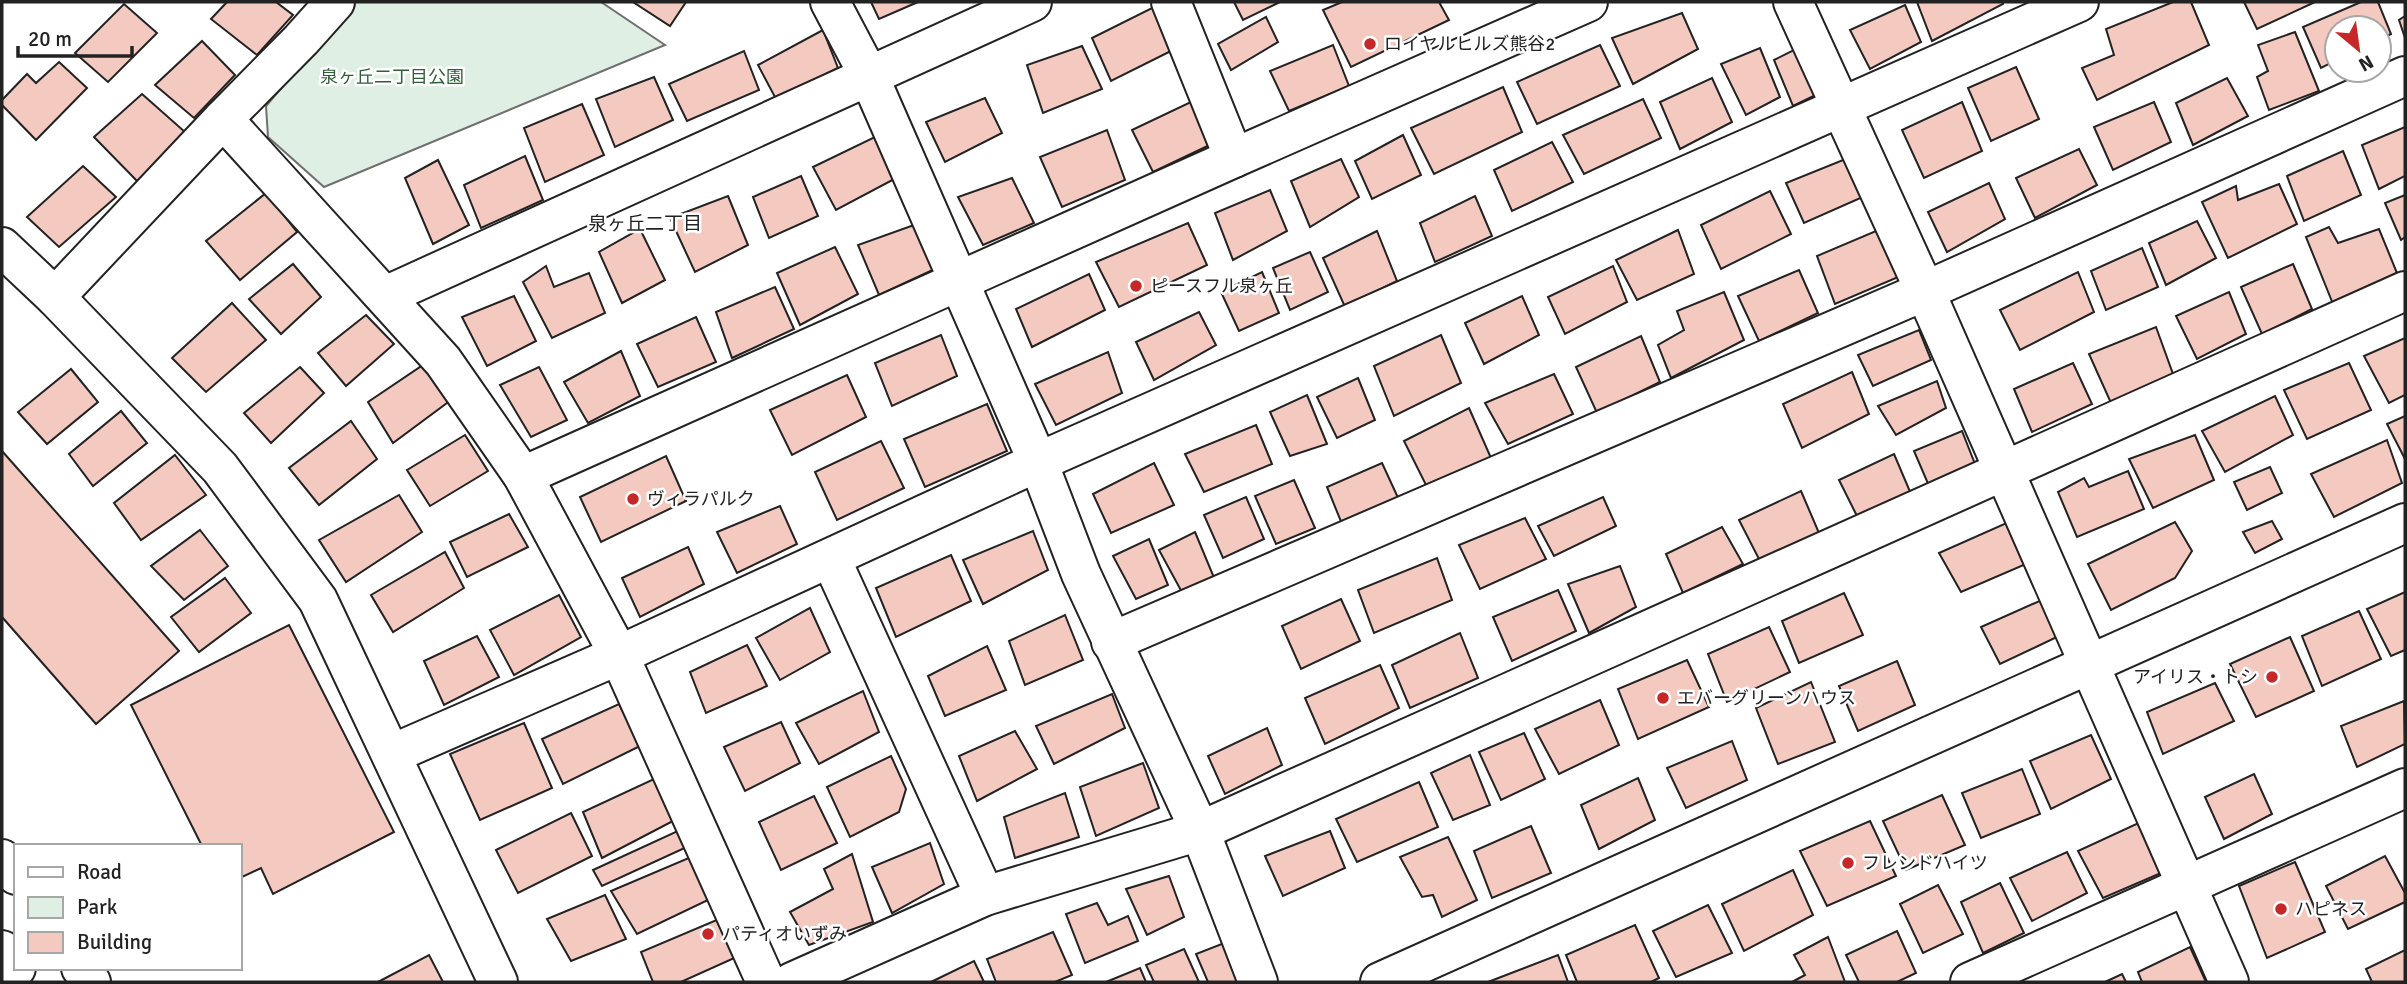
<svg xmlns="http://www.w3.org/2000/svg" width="2407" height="984" font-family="Signika,'Noto Sans JP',sans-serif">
<rect width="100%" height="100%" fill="#fff"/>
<polygon fill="#e0efe3" stroke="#6f6f6f" stroke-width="2" points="355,2 601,2 665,45 324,187 268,137 266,106"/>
<g fill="#f3c9c0" stroke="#222" stroke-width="2">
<polygon points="227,2 276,2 293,15 257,55 211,19"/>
<polygon points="633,2 686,2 670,26"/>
<polygon points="871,2 918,2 879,19"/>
<polygon points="1234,2 1280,2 1243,20"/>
<polygon points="1342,2 1439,2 1449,20 1351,67 1323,10"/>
<polygon points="1917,2 2003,2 2003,4 1932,41"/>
<polygon points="2173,2 2191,2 2209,45 2097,100 2082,68 2114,55 2106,29"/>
<polygon points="2244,2 2315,2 2257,29"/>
<polygon points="2361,2 2378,2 2391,34 2379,40 2379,28 2337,28 2337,60 2321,68 2303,27"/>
<polygon points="124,4 157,33 108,82 75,53"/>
<polygon points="1905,5 1921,42 1870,69 1850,30"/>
<polygon points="1154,7 1175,49 1111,81 1092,38"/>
<polygon points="1682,13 1698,49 1633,84 1612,38"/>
<polygon points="2405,16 2405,38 2399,20"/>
<polygon points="1266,17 1278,42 1231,70 1218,44"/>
<polygon points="823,30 838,68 776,99 758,65"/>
<polygon points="2295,32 2319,91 2269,110 2257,77 2268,71 2258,45"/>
<polygon points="202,41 235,75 194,118 155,85"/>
<polygon points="1806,44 1824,91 1793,106 1774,60"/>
<polygon points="1333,45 1349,86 1289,111 1270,71"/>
<polygon points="1600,45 1620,86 1537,124 1517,82"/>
<polygon points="1082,46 1102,89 1043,113 1027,65"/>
<polygon points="1760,48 1780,97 1746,115 1721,64"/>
<polygon points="744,51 759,90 687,121 669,84"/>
<polygon points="59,62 87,88 36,140 2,105 2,100 27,74 36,83"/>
<polygon points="2016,67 2039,119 1991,141 1968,88"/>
<polygon points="654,77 673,120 615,147 596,99"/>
<polygon points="1712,78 1732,122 1680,149 1660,102"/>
<polygon points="2227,78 2248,116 2193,145 2176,103"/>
<polygon points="1503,87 1522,132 1434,174 1411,128"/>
<polygon points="142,94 185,132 140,184 94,137"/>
<polygon points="985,98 1002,133 945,162 926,122"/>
<polygon points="1643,99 1661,138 1584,174 1563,135"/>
<polygon points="1195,100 1216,142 1153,172 1132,130"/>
<polygon points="1962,102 1982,151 1924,178 1902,130"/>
<polygon points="2154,102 2171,142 2113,170 2094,127"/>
<polygon points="582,104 604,155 545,182 524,128"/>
<polygon points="2405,127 2405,176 2379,189 2362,145"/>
<polygon points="1107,130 1125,180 1062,207 1040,157"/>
<polygon points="881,134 900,176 836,210 813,167"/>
<polygon points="1403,135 1421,175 1372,199 1355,161"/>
<polygon points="1552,142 1573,182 1512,211 1494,170"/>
<polygon points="2079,149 2097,185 2035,218 2016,178"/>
<polygon points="2343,151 2361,195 2304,221 2287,176"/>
<polygon points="525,156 543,200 481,228 464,185"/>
<polygon points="1848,158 1865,196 1804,223 1786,183"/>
<polygon points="1341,159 1359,197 1310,227 1291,181"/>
<polygon points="438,160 469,225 433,244 405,178"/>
<polygon points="83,166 116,197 59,247 27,217"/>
<polygon points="801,176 818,216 769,238 753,197"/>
<polygon points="1012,178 1034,223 983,245 958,197"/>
<polygon points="1989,183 2005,219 1947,252 1928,212"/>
<polygon points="2279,184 2297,224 2228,258 2202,202 2236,186 2238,200"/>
<polygon points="1270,190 1287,231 1233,260 1215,213"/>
<polygon points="1770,191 1791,234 1721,269 1701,225"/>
<polygon points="266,193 297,232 240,280 206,241"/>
<polygon points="2405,195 2405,237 2401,240 2385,203"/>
<polygon points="728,196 748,245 695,272 670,218"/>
<polygon points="1475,196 1492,236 1435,262 1420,223"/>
<polygon points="2197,221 2216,258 2166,285 2149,243"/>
<polygon points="1188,223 1207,265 1119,307 1096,262"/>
<polygon points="914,225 937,268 879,295 858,245"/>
<polygon points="2329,227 2338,243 2379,229 2397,273 2333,304 2306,237"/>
<polygon points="1883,228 1903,275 1835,304 1817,256"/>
<polygon points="640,229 665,280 622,303 599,252"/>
<polygon points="1678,230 1694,274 1637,300 1616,260"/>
<polygon points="1377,231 1397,281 1345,307 1323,258"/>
<polygon points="835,247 858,294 800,325 777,273"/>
<polygon points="2142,248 2158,287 2106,310 2091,271"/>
<polygon points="1310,252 1328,292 1290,310 1273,268"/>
<polygon points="293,264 321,297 281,334 249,299"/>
<polygon points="2293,264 2312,309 2262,334 2241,287"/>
<polygon points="546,266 554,287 589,273 605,313 552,338 523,282"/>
<polygon points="1613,266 1627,302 1565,334 1548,297"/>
<polygon points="1799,270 1818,313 1759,341 1738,296"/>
<polygon points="1262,272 1279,313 1239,331 1221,292"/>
<polygon points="2078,272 2094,312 2020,350 2000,310"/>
<polygon points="1089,274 1105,310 1032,347 1016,309"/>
<polygon points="775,287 794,329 732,358 716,312"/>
<polygon points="1724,292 1744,340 1671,378 1658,345 1684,330 1677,311"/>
<polygon points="2229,292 2246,334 2197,359 2176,316"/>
<polygon points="514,296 536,341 487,366 462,317"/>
<polygon points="1522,296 1539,335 1484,364 1465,323"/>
<polygon points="232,303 266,340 206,392 172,358"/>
<polygon points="1199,312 1216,345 1154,380 1136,342"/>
<polygon points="366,315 394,344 346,386 318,353"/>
<polygon points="696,317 716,362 658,387 637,344"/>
<polygon points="2156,327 2173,374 2111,403 2089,354"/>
<polygon points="1919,330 1931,360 1873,386 1858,355"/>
<polygon points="941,335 957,376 892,406 875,363"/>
<polygon points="1441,335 1461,383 1394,416 1374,366"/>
<polygon points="1641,336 1660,382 1597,413 1576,367"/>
<polygon points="2405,338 2405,395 2389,403 2364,356"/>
<polygon points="621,351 640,396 588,423 564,382"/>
<polygon points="1108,352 1122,393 1056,425 1035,384"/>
<polygon points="426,363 451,400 393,443 368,402"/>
<polygon points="2073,363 2092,404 2032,432 2014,389"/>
<polygon points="2349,363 2371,410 2307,439 2284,390"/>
<polygon points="300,367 324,393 271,443 244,413"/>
<polygon points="539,367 567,420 531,437 500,385"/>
<polygon points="71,369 98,402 47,444 18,412"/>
<polygon points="1852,372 1869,414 1802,448 1783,404"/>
<polygon points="1554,374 1573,414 1508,444 1485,403"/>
<polygon points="847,375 866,417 792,455 770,410"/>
<polygon points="1358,378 1375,420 1337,438 1317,397"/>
<polygon points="1937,381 1946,408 1896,435 1878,406"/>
<polygon points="1307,395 1327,444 1290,456 1270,412"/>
<polygon points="2275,396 2293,435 2225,472 2202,431"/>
<polygon points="987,404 1007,451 925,487 904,439"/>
<polygon points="1469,408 1491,458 1427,487 1404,441"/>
<polygon points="121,411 147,443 93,486 69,454"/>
<polygon points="2405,416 2405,459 2387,424"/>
<polygon points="351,421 377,459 319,505 289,468"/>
<polygon points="1256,425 1272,464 1204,492 1185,454"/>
<polygon points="1962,431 1975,464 1929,486 1914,451"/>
<polygon points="465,435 488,471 430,506 407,470"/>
<polygon points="2195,435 2214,480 2153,508 2129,459"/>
<polygon points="2387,440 2402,483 2334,517 2311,474"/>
<polygon points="881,441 904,488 837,520 815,472"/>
<polygon points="2,451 179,651 96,724 2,617"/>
<polygon points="1894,454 1911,494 1857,516 1839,480"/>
<polygon points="175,455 206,495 141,540 114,503"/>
<polygon points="666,456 686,501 601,542 580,497"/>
<polygon points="1154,463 1174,505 1111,533 1093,494"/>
<polygon points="1382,463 1400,502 1344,529 1327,487"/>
<polygon points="2270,467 2282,493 2247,510 2234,482"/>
<polygon points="2128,471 2144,509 2077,537 2058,492 2084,478 2089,487"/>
<polygon points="1294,480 1315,528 1276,544 1255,496"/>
<polygon points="1801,491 1819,533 1761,563 1739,520"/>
<polygon points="399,495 422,532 346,582 319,540"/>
<polygon points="1246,497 1264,539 1223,558 1204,515"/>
<polygon points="1603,497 1616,526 1554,556 1538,526"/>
<polygon points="780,506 797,544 737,573 717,532"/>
<polygon points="509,514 528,547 467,577 450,542"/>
<polygon points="1525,518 1546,559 1480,589 1459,545"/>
<polygon points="2011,521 2026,564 1961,592 1939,553"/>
<polygon points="2272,521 2282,539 2255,553 2243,532"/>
<polygon points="2175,522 2192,551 2175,578 2111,610 2088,564"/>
<polygon points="1722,527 1743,564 1683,593 1666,554"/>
<polygon points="200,530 228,566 184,600 151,566"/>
<polygon points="1033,531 1048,570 983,604 963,560"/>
<polygon points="1195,532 1215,580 1184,596 1159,550"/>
<polygon points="1149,539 1168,585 1136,599 1113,556"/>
<polygon points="688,547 704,584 640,617 622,578"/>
<polygon points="445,552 464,588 393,632 371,595"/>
<polygon points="951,555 971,601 896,637 876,588"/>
<polygon points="1437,558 1452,600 1374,633 1358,590"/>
<polygon points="1620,566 1636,607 1589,633 1568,584"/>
<polygon points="225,578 251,613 199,652 171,617"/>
<polygon points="1558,590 1576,631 1512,661 1493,617"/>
<polygon points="2405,592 2405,650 2391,656 2367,609"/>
<polygon points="1844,593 1863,635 1799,663 1782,621"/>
<polygon points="559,595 581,637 514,675 490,630"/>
<polygon points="1341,599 1360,641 1301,669 1282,626"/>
<polygon points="2044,599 2059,636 2000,664 1981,627"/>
<polygon points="810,608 830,652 780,680 756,638"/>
<polygon points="2359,611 2381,659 2322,686 2302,636"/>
<polygon points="1065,615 1083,660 1025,685 1009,641"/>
<polygon points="289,625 394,832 273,894 261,868 240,878 240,846 202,846 131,705"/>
<polygon points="1769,627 1790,672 1727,702 1708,654"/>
<polygon points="1460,633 1478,678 1410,708 1392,665"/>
<polygon points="477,636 499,677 444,705 424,661"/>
<polygon points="2290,637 2314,691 2256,717 2230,664"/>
<polygon points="747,645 767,686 706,713 690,672"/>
<polygon points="987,646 1006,690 945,716 928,676"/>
<polygon points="1687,660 1709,707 1638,739 1618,689"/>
<polygon points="1897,661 1915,705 1858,731 1839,686"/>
<polygon points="1380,665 1399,708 1325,744 1305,698"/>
<polygon points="1811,682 1835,742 1778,764 1756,708"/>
<polygon points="2215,683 2234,721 2163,754 2147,712"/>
<polygon points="863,691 879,732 819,764 796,723"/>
<polygon points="1112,694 1125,728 1054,764 1036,726"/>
<polygon points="1600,700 1619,745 1559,774 1535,729"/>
<polygon points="2404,701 2405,744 2357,767 2341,726"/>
<polygon points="619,704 640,746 563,784 542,739"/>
<polygon points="781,722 800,763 745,791 724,747"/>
<polygon points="524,723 552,788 480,820 450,754"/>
<polygon points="1267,728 1282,765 1225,794 1208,756"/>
<polygon points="1015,731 1037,769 977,801 959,756"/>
<polygon points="1524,733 1545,779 1501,800 1479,752"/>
<polygon points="2091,735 2111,779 2051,809 2030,761"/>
<polygon points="1732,741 1747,780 1686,808 1667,768"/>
<polygon points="1470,755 1490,805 1453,820 1431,773"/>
<polygon points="891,756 906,789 899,812 850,837 827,787"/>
<polygon points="1143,763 1159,808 1096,836 1080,787"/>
<polygon points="2022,769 2040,814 1981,838 1962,793"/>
<polygon points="2254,774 2272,814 2224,839 2205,797"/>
<polygon points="1638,778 1655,820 1599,849 1581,805"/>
<polygon points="654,779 673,821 602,858 583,812"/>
<polygon points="1419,782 1438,827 1357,862 1336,819"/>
<polygon points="1065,793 1079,837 1015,858 1004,817"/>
<polygon points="1942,795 1965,845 1906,870 1883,821"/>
<polygon points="814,796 837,843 781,870 759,822"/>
<polygon points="571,813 592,856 518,893 496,850"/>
<polygon points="2145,820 2168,870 2103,898 2078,851"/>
<polygon points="1870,821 1896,876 1827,906 1800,851"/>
<polygon points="1531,826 1551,873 1492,898 1474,851"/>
<polygon points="682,829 689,846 602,886 593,870"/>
<polygon points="1330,831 1345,868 1283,896 1265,856"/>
<polygon points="1448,837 1477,900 1442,917 1433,895 1422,897 1400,857"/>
<polygon points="930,843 944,884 892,913 872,867"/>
<polygon points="2067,852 2087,893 2032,921 2010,878"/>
<polygon points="852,854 873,922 809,945 790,912 833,889 824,869"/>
<polygon points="2385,856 2405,893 2405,902 2348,929 2326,886"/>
<polygon points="691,857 708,900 637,934 611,891"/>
<polygon points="2295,862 2325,932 2267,958 2239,886"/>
<polygon points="1793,870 1813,915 1744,951 1722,904"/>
<polygon points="1169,876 1184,917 1147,935 1126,889"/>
<polygon points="2000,883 2024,933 1983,953 1961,902"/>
<polygon points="1938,885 1963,934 1923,953 1900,904"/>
<polygon points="605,895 626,939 571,961 547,919"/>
<polygon points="1097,903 1108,925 1128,916 1138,941 1085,963 1066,914"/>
<polygon points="1708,905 1732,953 1676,977 1653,931"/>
<polygon points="726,916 741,955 681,982 653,982 641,952"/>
<polygon points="1635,925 1659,978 1651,982 1577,982 1566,955"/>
<polygon points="1897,931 1916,973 1897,982 1859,982 1846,955"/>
<polygon points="1053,932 1072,975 1055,982 996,982 987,959"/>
<polygon points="1828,937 1845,982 1792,982 1805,975 1794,955"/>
<polygon points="1232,940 1248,976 1236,982 1208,982 1196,954"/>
<polygon points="2190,947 2206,982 2142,982 2138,972"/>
<polygon points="1184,949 1199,982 1154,982 1146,965"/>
<polygon points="2405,950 2405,982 2372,982 2366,969"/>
<polygon points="429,955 443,982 378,982"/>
<polygon points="1558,955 1568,982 1488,982"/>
<polygon points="974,961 984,982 931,982"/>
<polygon points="1140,968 1146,982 1106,982"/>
<polygon points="2122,974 2126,982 2105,982"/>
</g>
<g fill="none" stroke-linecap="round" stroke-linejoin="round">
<g stroke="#222" stroke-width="42">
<g id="minor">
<polyline points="830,2 868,74 1038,462 1081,574 1200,831 1258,982"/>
<polyline points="1171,2 1234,158"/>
<polyline points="1793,2 1925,291 2229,982"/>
<polyline points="223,119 443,361 523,476 619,655 766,982"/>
<polyline points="2,247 55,297 220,468 318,600 498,982"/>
<polyline points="385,296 1032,2"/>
<polyline points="55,297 223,119 301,40 335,2"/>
<polyline points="523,476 1234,158 1588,2"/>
<polyline points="831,559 985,896"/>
<polyline points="1111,642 1925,291 2405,76"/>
<polyline points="392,754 619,655 1038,462 2079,2"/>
<polyline points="792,982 985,896 1200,831 2405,291"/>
<polyline points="1380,982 2405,523"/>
<polyline points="1970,982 2405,788"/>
</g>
</g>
<g stroke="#222" stroke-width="42">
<g id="highway">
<polyline points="2,859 16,875"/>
<polyline points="2,950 16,968"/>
<polyline points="81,968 91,982"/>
</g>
</g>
<use href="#minor" stroke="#fff" stroke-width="38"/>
<use href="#highway" stroke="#fff" stroke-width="38"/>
</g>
<g fill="#c62828" stroke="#fff" stroke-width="2.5">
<circle cx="1370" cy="44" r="7"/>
<circle cx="1136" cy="286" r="7"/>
<circle cx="633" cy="499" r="7"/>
<circle cx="2272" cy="677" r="7"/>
<circle cx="1663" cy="698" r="7"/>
<circle cx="1848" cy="863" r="7"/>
<circle cx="2281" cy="909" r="7"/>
<circle cx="708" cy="934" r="7"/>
</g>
<g text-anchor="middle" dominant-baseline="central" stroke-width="5" stroke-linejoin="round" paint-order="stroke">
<g font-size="18" fill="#222" stroke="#fff" text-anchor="start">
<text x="1384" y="44">ロイヤルヒルズ熊谷2</text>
<text x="1150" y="286">ピースフル泉ヶ丘</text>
<text x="647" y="499">ヴィラパルク</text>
<text x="2258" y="677" text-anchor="end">アイリス・トシ</text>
<text x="1677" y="698">エバーグリーンハウス</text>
<text x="1862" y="863">フレンドハイツ</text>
<text x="2295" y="909">ハピネス</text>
<text x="722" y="934">パティオいずみ</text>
</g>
<g font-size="18" fill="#2f5e38" stroke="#fff">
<text x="392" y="77">泉ヶ丘二丁目公園</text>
</g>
<g font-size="19" fill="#222" stroke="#fff">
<text x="645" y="224">泉ヶ丘二丁目</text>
</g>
</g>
<rect width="2407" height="984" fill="none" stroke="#222222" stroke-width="7"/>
<rect x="14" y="844" width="228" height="126" fill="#ffffff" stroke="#a7a7a7" stroke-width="2"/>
<rect x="28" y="867" width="35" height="10" fill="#ffffff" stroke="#a7a7a7" stroke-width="2"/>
<text x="77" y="879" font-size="21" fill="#222222">Road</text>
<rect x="28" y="897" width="35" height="21" fill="#e0efe3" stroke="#a7a7a7" stroke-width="2"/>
<text x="77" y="914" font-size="21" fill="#222222">Park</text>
<rect x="28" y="932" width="35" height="21" fill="#f3c9c0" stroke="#a7a7a7" stroke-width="2"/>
<text x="77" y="949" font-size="21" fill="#222222">Building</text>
<g transform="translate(2358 49) rotate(151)"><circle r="33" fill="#ffffff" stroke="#a7a7a7" stroke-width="2"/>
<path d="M0-5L12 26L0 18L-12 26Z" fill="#c62828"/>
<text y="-10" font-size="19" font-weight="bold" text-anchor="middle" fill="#222222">N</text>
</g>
<path d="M18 46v10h114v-10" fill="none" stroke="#222222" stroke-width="3.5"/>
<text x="28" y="46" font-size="21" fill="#222222" stroke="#ffffff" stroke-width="5" paint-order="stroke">20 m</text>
</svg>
